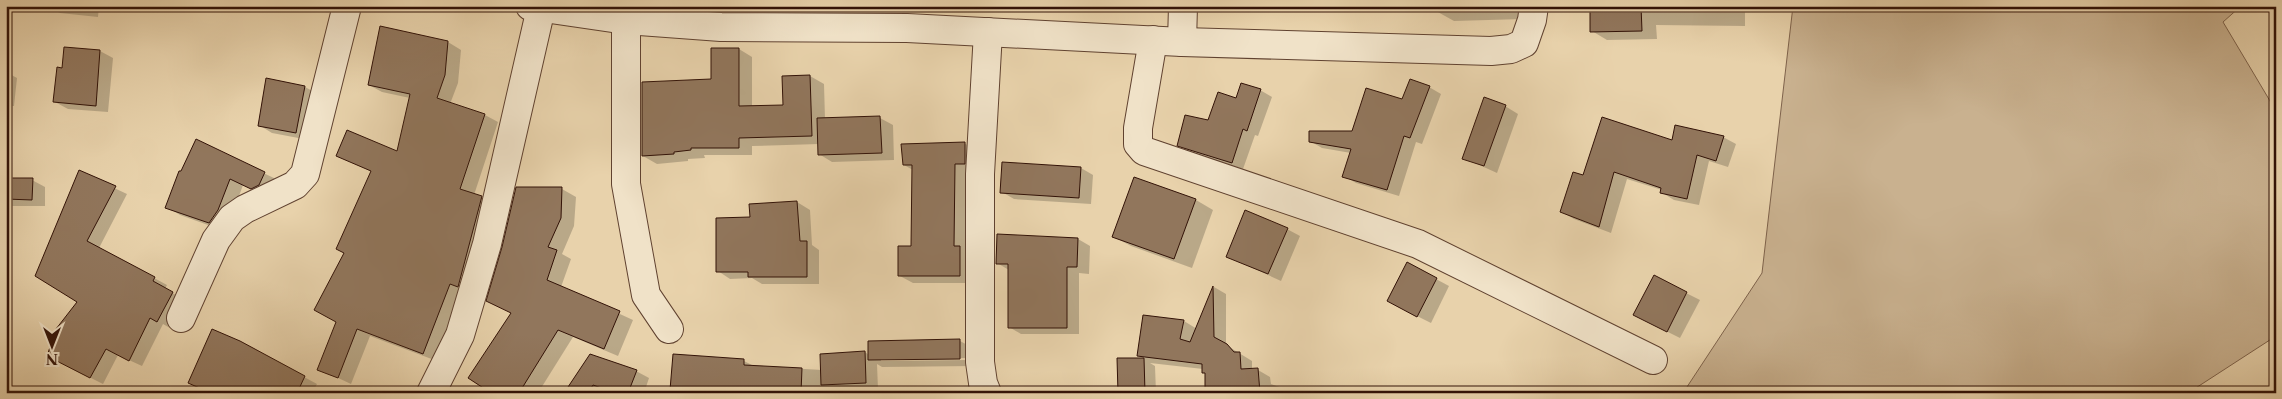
<svg xmlns="http://www.w3.org/2000/svg" width="2282" height="399" font-family="'Libre Caslon Text',serif">
<rect width="100%" height="100%" fill="#e8d2ab"/>
<filter id="stains"><feTurbulence type="fractalNoise" baseFrequency=".004" numOctaves="4"/><feColorMatrix values="0 0 0 0 .2 0 0 0 0 .09 0 0 0 0 .02 0 0 0 .5 -.17"/></filter>
<radialGradient id="worn" r=".72"><stop offset=".6" stop-color="#630" stop-opacity="0"/><stop offset="1" stop-color="#630" stop-opacity=".3"/></radialGradient>
<polygon fill="#c9b18f" stroke="#7e624b" points="1793,6 2241,6 2223,22 2276,111 2276,336 2188,393 1683,393 1762,273"/>
<g fill="#0003" fill-rule="evenodd">
<polygon points="47,6 99,6 98,17 60,13"/>
<polygon points="1056,6 1170,6 1170,11 1059,8"/>
<polygon points="1436,6 1523,6 1523,19 1454,21 1436,11"/>
<polygon points="1591,6 1745,6 1745,26 1656,25 1657,39 1607,40 1592,31"/>
<polygon points="381,28 448,42 461,50 458,83 450,104 485,115 498,122 474,195 495,205 437,361 370,336 351,384 319,369 337,322 372,172 338,156 398,152 410,98 382,92 369,85"/>
<polygon points="739,49 752,57 752,107 784,106 783,77 810,76 824,84 825,119 880,118 893,125 894,160 832,162 819,154 819,144 752,146 752,155 704,155 705,158 688,159 688,161 657,164 643,156"/>
<polygon points="100,51 113,58 108,112 68,109 55,102 63,69"/>
<polygon points="6,72 17,78 14,106 6,106"/>
<polygon points="267,80 305,87 318,94 309,140 272,133 259,125"/>
<polygon points="1429,87 1441,94 1422,144 1416,142 1399,196 1356,183 1344,176 1351,153 1322,148 1310,141 1353,132 1403,100"/>
<polygon points="1260,90 1272,97 1258,136 1255,135 1243,169 1189,152 1178,145 1236,100"/>
<polygon points="1505,106 1518,114 1497,173 1464,158"/>
<polygon points="1723,137 1736,144 1728,167 1709,161 1699,205 1674,200 1661,192 1662,190 1627,179 1611,233 1574,219 1562,212 1583,176 1673,141"/>
<polygon points="196,141 278,180 265,195 243,185 231,218 222,230 180,215 167,207"/>
<polygon points="964,143 977,151 966,251 973,283 913,283 900,276 913,247 913,170 904,165"/>
<polygon points="1081,168 1093,175 1091,204 1014,199 1002,192"/>
<polygon points="80,172 127,194 99,248 167,285 165,289 185,300 170,328 163,324 142,366 118,355 103,384 61,363 79,302"/>
<polygon points="1135,178 1196,200 1213,210 1192,268 1131,246 1114,237"/>
<polygon points="6,179 32,180 45,187 45,206 6,206"/>
<polygon points="517,188 562,189 576,197 574,226 562,254 571,259 561,287 633,320 618,356 573,337 538,393 493,393 512,313 503,248"/>
<polygon points="797,202 810,210 812,245 819,250 819,284 762,284 752,278 730,279 718,271 751,218"/>
<polygon points="1287,229 1300,236 1281,281 1227,256"/>
<polygon points="1078,239 1090,246 1089,274 1079,273 1079,334 1021,334 1009,327 1009,270 997,263"/>
<polygon points="1408,264 1449,286 1431,323 1401,308"/>
<polygon points="1654,277 1700,300 1680,338 1648,322"/>
<polygon points="1214,287 1226,294 1226,345 1252,361 1252,370 1258,370 1270,377 1271,384 1296,393 1207,393 1207,374 1203,369 1150,363 1155,366 1156,393 1114,393 1114,388 1118,388 1118,359 1145,359 1139,356 1184,321 1197,329"/>
<path d="M 960,341 L 973,348 L 973,366 L 882,367 L 877,364 L 878,389 L 871,389 L 870,393 L 677,393 L 671,389 L 744,361 L 754,366 L 822,370 L 865,352 L 869,355 L 869,342 ZM 967,358 L 967,360 L 881,361 L 881,359 Z"/>
<polygon points="240,342 317,384 312,393 209,393 189,382"/>
<polygon points="636,371 649,378 644,393 565,393"/>
</g>
<g fill="#91765c" stroke="#321207">
<polygon points="1590,6 1641,6 1642,31 1590,32"/>
<polygon points="380,26 448,41 445,75 437,98 485,114 460,189 482,196 458,287 450,284 423,354 357,329 338,378 317,370 336,322 314,310 344,253 336,249 371,171 336,156 347,130 397,151 410,94 368,85"/>
<polygon points="64,47 100,50 96,106 53,102 57,67 62,68"/>
<polygon points="711,48 739,48 739,106 783,105 782,76 810,75 812,136 739,138 739,148 691,148 691,150 674,152 674,154 642,156 642,82 711,79"/>
<polygon points="266,78 305,86 296,133 258,126"/>
<polygon points="1410,79 1430,86 1410,138 1404,136 1387,190 1342,177 1351,149 1309,142 1309,131 1352,131 1366,88 1402,99"/>
<polygon points="1241,83 1261,89 1247,131 1243,129 1232,163 1177,146 1185,115 1208,120 1218,92 1236,98"/>
<polygon points="1484,97 1506,105 1484,166 1462,159"/>
<polygon points="880,116 882,153 818,155 817,118"/>
<polygon points="1602,117 1672,140 1675,125 1724,136 1716,161 1697,155 1687,199 1660,193 1661,188 1614,172 1599,227 1560,212 1573,172 1583,175"/>
<polygon points="196,139 265,172 259,185 251,189 230,179 218,210 209,223 165,208 179,171 181,171"/>
<polygon points="965,142 965,164 955,164 954,246 960,246 960,276 898,276 898,246 911,246 912,165 903,165 901,144"/>
<polygon points="1002,162 1081,167 1079,198 1000,193"/>
<polygon points="79,170 116,186 87,241 155,277 153,281 173,292 157,322 150,318 129,361 106,349 90,378 47,356 56,329 77,302 35,276"/>
<polygon points="1134,177 1196,199 1174,259 1112,237"/>
<polygon points="6,178 33,178 32,200 6,199"/>
<polygon points="516,187 562,187 561,218 548,247 557,250 547,280 620,311 604,349 558,330 519,393 491,393 468,378 511,313 486,301 502,247"/>
<polygon points="797,201 800,241 807,241 807,277 748,277 748,272 716,272 716,218 750,217 749,204"/>
<polygon points="1245,210 1288,228 1268,274 1226,257"/>
<polygon points="997,234 1078,238 1077,267 1067,267 1067,328 1008,328 1008,264 996,264"/>
<polygon points="1407,262 1437,278 1417,317 1387,301"/>
<polygon points="1654,275 1687,292 1667,332 1633,315"/>
<polygon points="1213,286 1214,337 1227,344 1234,352 1240,352 1241,369 1258,368 1260,393 1205,393 1205,373 1202,373 1202,364 1137,356 1143,315 1184,320 1180,339 1190,342"/>
<polygon points="212,329 240,341 305,376 297,393 211,393 188,383"/>
<polygon points="960,339 960,359 868,360 868,341"/>
<polygon points="865,351 866,383 821,385 820,354"/>
<polygon points="590,354 637,370 628,393 615,393 593,385 588,393 564,393"/>
<polygon points="673,354 744,359 744,365 802,368 801,393 706,393 670,390"/>
<polygon points="1117,358 1144,358 1145,393 1118,393"/>
</g>
<g fill="none" stroke-linecap="round" stroke-linejoin="round">
<g stroke="#604230" stroke-width="30">
<g id="minor">
<polyline points="530,6 626,20 721,27 907,28 1182,42 1491,51 1511,49 1524,43 1532,20 1534,6"/>
<polyline points="626,20 626,184 646,295 669,329"/>
<polyline points="1153,40 1138,128 1138,144 1144,151 1418,244 1653,360"/>
<polyline points="1182,42 1183,6"/>
<polyline points="181,318 216,240 232,218 245,209 295,185 305,174 347,6"/>
<polyline points="431,393 460,335 487,244 541,8 545,6"/>
<polyline points="987,393 983,383 980,362 980,174 988,32"/>
</g>
</g>
<use href="#minor" stroke="#f0e2c8" stroke-width="28"/>
</g>
<rect width="2282" height="399" fill="none" stroke="#e8d2ab" stroke-width="25"/>
<rect x="8" y="8" width="2267" height="384" fill="none" stroke="#321207" stroke-width="2.5"/>
<rect x="12" y="12" width="2257" height="374" fill="none" stroke="#321207"/>
<g transform="translate(52 346) rotate(180)" stroke="#f0e2c8" stroke-width="4" paint-order="stroke">
<path d="M0-4L9 19L0 12L-9 19Z" fill="#321207"/>
<text y="-8" font-size="14" font-weight="bold" text-anchor="middle" fill="#321207">N</text>
</g>
<rect width="100%" height="100%" filter="url(#stains)"/>
<rect width="100%" height="100%" fill="url(#worn)"/>
</svg>
